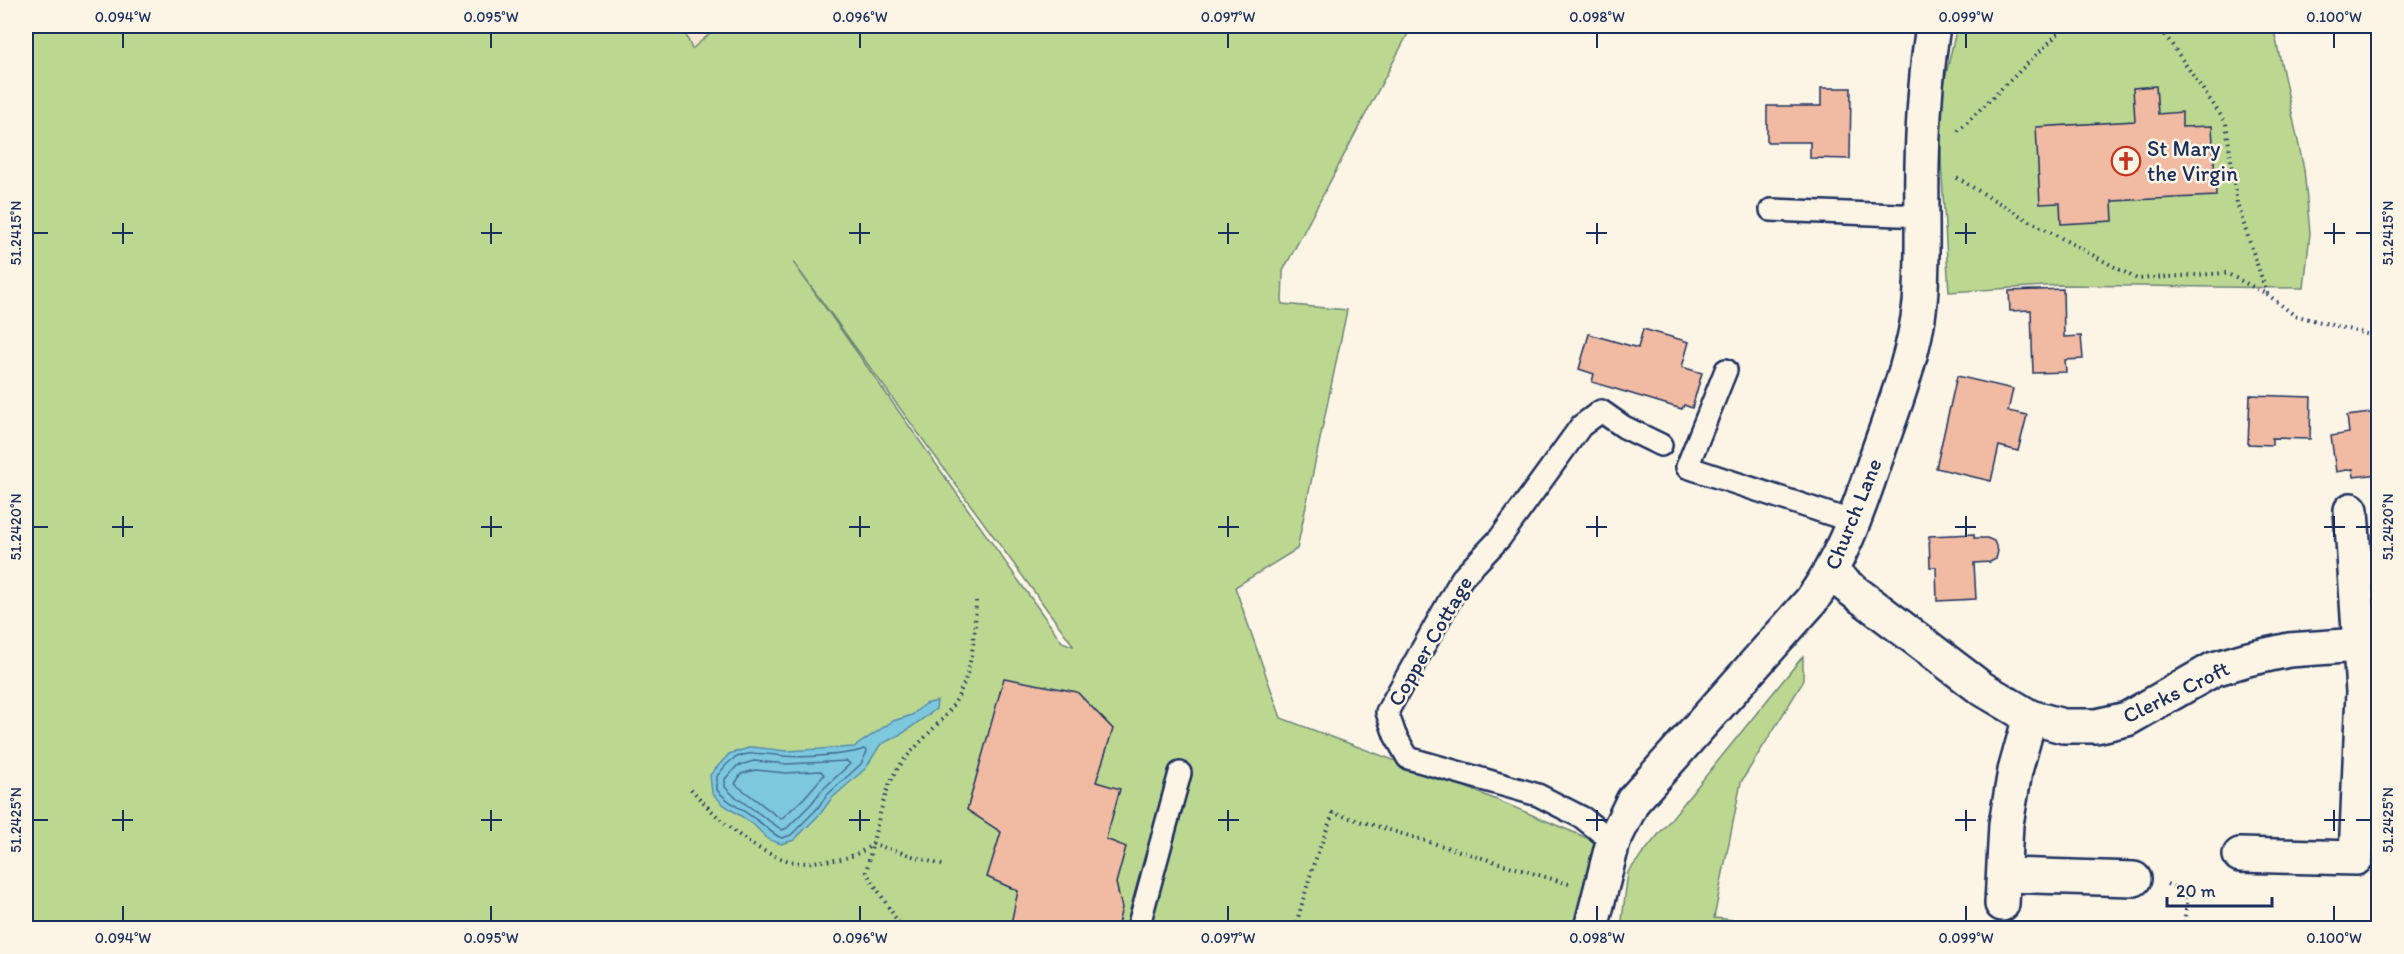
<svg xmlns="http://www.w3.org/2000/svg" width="2404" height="954" font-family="Itim,sans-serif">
<rect width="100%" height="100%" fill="#fcf5e5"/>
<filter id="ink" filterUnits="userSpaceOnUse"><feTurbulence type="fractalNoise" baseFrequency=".0167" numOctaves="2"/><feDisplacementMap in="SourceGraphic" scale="12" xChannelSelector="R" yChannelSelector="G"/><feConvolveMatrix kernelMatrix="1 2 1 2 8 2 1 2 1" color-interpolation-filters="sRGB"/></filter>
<g filter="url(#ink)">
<polygon fill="#f8e4d1" points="682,26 719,26 691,49"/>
<g fill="#bcd890" stroke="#6c8477" stroke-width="1.5" fill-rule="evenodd">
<path d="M 26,26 L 682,26 L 692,49 L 719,26 L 1412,26 L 1283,271 L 1282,304 L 1347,310 L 1297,549 L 1235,587 L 1281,718 L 1468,788 L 1599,843 L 1588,928 L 26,928 ZM 793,262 L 1073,645 L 1073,646 L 1062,642 Z"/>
<polygon points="1957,26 2273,26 2304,169 2310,233 2304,288 2059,285 1949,292 1938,110"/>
<polygon points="1803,656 1803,682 1741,782 1714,918 1798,926 1799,928 1621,928 1628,872"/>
</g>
<polygon fill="#7ec8de" stroke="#568bab" stroke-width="1.5" points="937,701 936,709 903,733 880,745 866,768 831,799 821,813 794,840 781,844 768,839 753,824 724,805 712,793 710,775 729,754 752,747 786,751 854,747 893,721 912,715 925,704"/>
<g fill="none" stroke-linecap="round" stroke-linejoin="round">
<g stroke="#436c91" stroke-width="1.5">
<path d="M 864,749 L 867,752 L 861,764 L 827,795 L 816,810 L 791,835 L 782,838 C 771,834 765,825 755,819 C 742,809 728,803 717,790 L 717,776 C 721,771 727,763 733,759 C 749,750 767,754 784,756 C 801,758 850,755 864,749 Z"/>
<polygon points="754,761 787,764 847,761 850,764 822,790 811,804 787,828 782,830 733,795 725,787 725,779 737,766"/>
<polygon points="755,770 786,773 821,771 824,775 804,798 781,819 735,784 741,774"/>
</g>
</g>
<g fill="#f0bba2" stroke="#1b2f5e" stroke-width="1.5">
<polygon points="2156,86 2158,114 2182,112 2182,127 2212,126 2216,196 2112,201 2113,221 2061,224 2060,203 2040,204 2036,127 2135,121 2133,88"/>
<polygon points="1821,88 1851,88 1850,159 1810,158 1810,142 1767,142 1767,106 1821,106"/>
<polygon points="2063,289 2064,337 2081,336 2083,359 2065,360 2066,372 2033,373 2031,310 2010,311 2009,291"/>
<polygon points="1643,329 1689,342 1682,367 1702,373 1692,408 1684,405 1682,409 1592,382 1594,374 1579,369 1589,334 1638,348"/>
<polygon points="1957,376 2013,389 2008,411 2027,415 2018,451 1999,446 1991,481 1936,468"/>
<polygon points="2250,395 2311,397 2310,439 2272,438 2272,445 2248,444"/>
<polygon points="2378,412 2378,474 2354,477 2353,469 2336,472 2331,436 2349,433 2347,416"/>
<polygon points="1974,534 1974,538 1987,538 1994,541 1998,551 1996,559 1990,562 1974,563 1976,599 1937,601 1936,567 1930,567 1929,536"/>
<polygon points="1004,678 1077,692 1113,729 1096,782 1120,789 1106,839 1126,847 1116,883 1122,908 1117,928 1010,928 1018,891 987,877 1001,832 967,810"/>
</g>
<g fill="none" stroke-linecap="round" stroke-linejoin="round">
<g stroke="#1b2f5e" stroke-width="26">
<g id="lane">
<polyline points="1771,210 1923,216"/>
<polyline points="1726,370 1687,467 1854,522"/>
<polyline points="1613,842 1583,818 1538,795 1408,758 1395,735 1387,712 1462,578 1500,538 1581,426 1601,411 1624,427 1661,445"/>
<polyline points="1138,928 1180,773"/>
</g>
</g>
<g stroke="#1b2f5e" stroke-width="38">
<g id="street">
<polyline points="1831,574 1981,688 2030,717 2063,726 2096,726 2127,719 2214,669 2248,659 2289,650 2359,645"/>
<polyline points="2240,855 2356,858 2363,692 2351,510"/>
<polyline points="2005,875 2134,879"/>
<polyline points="2002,904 2006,824 2015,771 2030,717"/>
</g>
</g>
<g stroke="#1b2f5e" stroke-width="38">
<path id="secondary" d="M 1591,928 L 1613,842 L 1633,801 L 1811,601 C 1847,552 1861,500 1881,444 C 1897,399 1915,351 1920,303 C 1924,257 1921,212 1922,166 C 1923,119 1926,72 1933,26"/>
</g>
<g stroke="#1b2f5e" stroke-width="4" stroke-dasharray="1.5 4.5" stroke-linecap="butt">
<polyline points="1958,131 2066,26"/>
<polyline points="1957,178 2026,219 2137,279 2226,273 2267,294 2237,204 2226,123 2159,26"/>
<polyline points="2267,294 2294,315 2378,337"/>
<path d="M 691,789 C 718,819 752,853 794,862 C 802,864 813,862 822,861 C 843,860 855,857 873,844 L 945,866"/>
<polyline points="2167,884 2183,891 2187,903 2183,928"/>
<path d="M 902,928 L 866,872 C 873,844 882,794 896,771 C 906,755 931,732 945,716 C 972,684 975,640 976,600"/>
<polyline points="1295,928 1313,866 1333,813 1569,884"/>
</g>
<use href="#lane" stroke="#fcf5e5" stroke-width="21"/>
<use href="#street" stroke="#fcf5e5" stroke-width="33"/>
<use href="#secondary" stroke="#fcf5e5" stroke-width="33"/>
</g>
</g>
<path fill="none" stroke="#1b2f5e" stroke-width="2" d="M 123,33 L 123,48M 491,33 L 491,48M 860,33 L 860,48M 1228,33 L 1228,48M 1597,33 L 1597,48M 1966,33 L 1966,48M 2334,33 L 2334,48M 123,223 L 123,244M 491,223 L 491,244M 860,223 L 860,244M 1228,223 L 1228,244M 1597,223 L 1597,244M 1966,223 L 1966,244M 2334,223 L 2334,244M 33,233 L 48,233M 112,233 L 133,233M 481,233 L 502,233M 849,233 L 870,233M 1218,233 L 1239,233M 1586,233 L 1607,233M 1955,233 L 1976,233M 2324,233 L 2345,233M 2356,233 L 2371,233M 123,516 L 123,537M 491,516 L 491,537M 860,516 L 860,537M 1228,516 L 1228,537M 1597,516 L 1597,537M 1966,516 L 1966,537M 2334,516 L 2334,537M 33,527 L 48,527M 112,527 L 133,527M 481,527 L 502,527M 849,527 L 870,527M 1218,527 L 1239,527M 1586,527 L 1607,527M 1955,527 L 1976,527M 2324,527 L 2345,527M 2356,527 L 2371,527M 123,810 L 123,831M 491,810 L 491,831M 860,810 L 860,831M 1228,810 L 1228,831M 1597,810 L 1597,831M 1966,810 L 1966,831M 2334,810 L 2334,831M 33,820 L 48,820M 112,820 L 133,820M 481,820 L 502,820M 849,820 L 870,820M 1218,820 L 1239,820M 1586,820 L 1607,820M 1955,820 L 1976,820M 2324,820 L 2345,820M 2356,820 L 2371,820M 123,906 L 123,921M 491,906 L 491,921M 860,906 L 860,921M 1228,906 L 1228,921M 1597,906 L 1597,921M 1966,906 L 1966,921M 2334,906 L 2334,921"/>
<defs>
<g id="church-ring" transform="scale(1.5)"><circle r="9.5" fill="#fcf5e5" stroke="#c8321e" stroke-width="1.5"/><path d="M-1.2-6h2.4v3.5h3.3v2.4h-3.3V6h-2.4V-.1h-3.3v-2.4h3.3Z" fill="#c8321e"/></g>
</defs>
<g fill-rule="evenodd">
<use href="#church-ring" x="2126" y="161"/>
</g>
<g text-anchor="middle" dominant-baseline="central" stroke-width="5" stroke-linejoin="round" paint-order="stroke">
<g font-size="22" fill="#1b2f5e" stroke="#fcf5e5" text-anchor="start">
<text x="2147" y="148">St Mary<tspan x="2147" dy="25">the Virgin</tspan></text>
</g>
<g font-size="22" fill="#1b2f5e" stroke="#fcf5e5">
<text transform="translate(1853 514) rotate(-68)">Church Lane</text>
<text transform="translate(1430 641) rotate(-60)">Copper Cottage</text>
<text transform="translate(2176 692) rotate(-26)">Clerks Croft</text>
</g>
</g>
<rect width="2404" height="954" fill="none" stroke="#fcf5e5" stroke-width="66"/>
<path d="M2167 897v9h105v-9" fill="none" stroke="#1b2f5e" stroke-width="3"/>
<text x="2176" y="897" font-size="18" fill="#1b2f5e" stroke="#fcf5e5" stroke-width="4.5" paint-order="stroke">20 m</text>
<rect x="33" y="33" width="2338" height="888" fill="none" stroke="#1b2f5e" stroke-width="2"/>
<g font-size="15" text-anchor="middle" fill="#1b2f5e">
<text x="123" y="22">0.094°W</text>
<text x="491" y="22">0.095°W</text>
<text x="860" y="22">0.096°W</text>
<text x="1228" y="22">0.097°W</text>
<text x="1597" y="22">0.098°W</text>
<text x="1966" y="22">0.099°W</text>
<text x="2334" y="22">0.100°W</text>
<text transform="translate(2388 233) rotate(-90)" y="5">51.2415°N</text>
<text transform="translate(16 233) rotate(-90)" y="5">51.2415°N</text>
<text transform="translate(2388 527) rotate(-90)" y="5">51.2420°N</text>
<text transform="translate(16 527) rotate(-90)" y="5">51.2420°N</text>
<text transform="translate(2388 820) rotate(-90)" y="5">51.2425°N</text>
<text transform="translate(16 820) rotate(-90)" y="5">51.2425°N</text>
<text x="123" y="943">0.094°W</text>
<text x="491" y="943">0.095°W</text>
<text x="860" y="943">0.096°W</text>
<text x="1228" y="943">0.097°W</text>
<text x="1597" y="943">0.098°W</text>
<text x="1966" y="943">0.099°W</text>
<text x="2334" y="943">0.100°W</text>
</g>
</svg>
